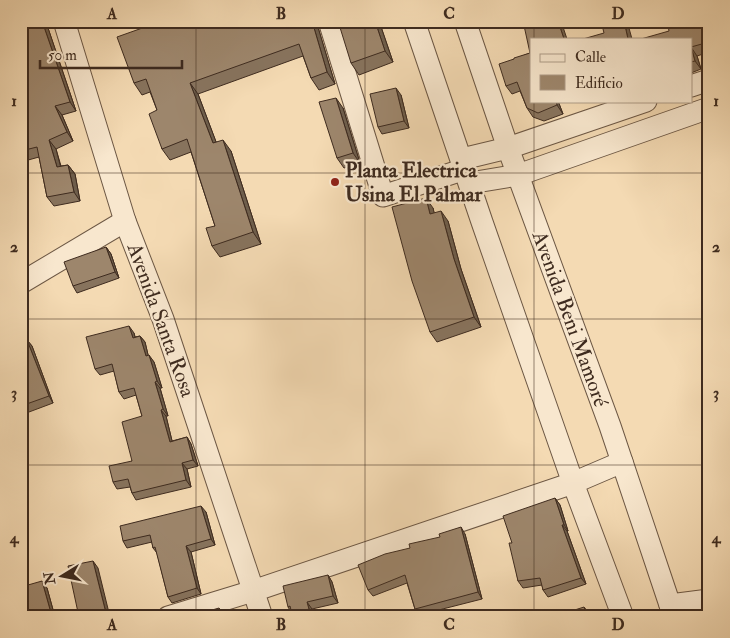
<svg xmlns="http://www.w3.org/2000/svg" width="730" height="638" font-family="'IM FELL Double Pica',serif">
<rect width="100%" height="100%" fill="#f4dab3"/>
<filter id="stains"><feTurbulence type="fractalNoise" baseFrequency=".004" numOctaves="4"/><feColorMatrix values="0 0 0 0 .2 0 0 0 0 .09 0 0 0 0 .02 0 0 0 .5 -.17"/></filter>
<radialGradient id="worn" r=".72"><stop offset=".6" stop-color="#630" stop-opacity="0"/><stop offset="1" stop-color="#630" stop-opacity=".3"/></radialGradient>
<g fill="none" stroke-linecap="round" stroke-linejoin="round">
<g stroke="#6c5744" stroke-width="23">
<g id="minor">
<polyline points="64,21 125,221 163,319 262,617"/>
<polyline points="329,21 383,196 465,169"/>
<polyline points="414,21 482,222 573,483 623,617"/>
<polyline points="465,21 508,148 610,426 674,617"/>
<polyline points="691,86 709,80"/>
<polyline points="462,159 508,148 646,101"/>
<polyline points="470,183 518,175 709,108"/>
<polyline points="21,283 125,221"/>
<polyline points="670,605 709,600"/>
<polyline points="168,617 253,591 573,483 622,462"/>
</g>
</g>
<use href="#minor" stroke="#f8e7ce" stroke-width="21"/>
</g>
<g fill="#87735d" stroke="#3e2b1f">
<polygon points="36,21 43,21 48,28 76,111 62,115 73,141 56,149 61,166 68,165 75,174 80,201 54,206 47,197 39,157 21,162 21,26"/>
<polygon points="162,21 317,21 317,24 335,84 319,90 311,78 303,56 198,94 216,142 231,151 261,244 220,257 212,246 215,226 191,152 170,160 162,149 157,110 150,92 142,95 134,83"/>
<polygon points="379,21 393,62 359,75 351,63"/>
<polygon points="709,21 709,52 697,56 701,69 691,73 691,39"/>
<polygon points="531,39 531,101 558,101 563,114 544,121 533,117 527,108 520,91 512,94 506,86 514,59 530,53"/>
<polygon points="401,95 409,128 382,134 378,127"/>
<polygon points="343,108 360,163 344,168 337,158"/>
<polygon points="433,208 434,213 448,221 461,269 481,327 437,342 430,332"/>
<polygon points="106,247 111,254 119,278 77,293 73,286"/>
<polygon points="134,333 135,337 140,336 145,342 148,355 154,362 162,388 160,388 168,416 166,416 172,441 187,437 191,444 198,466 187,469 191,487 136,500 132,493 130,487 117,489 113,482 132,461 142,416 136,395 124,399 119,392 114,371 100,375 95,369"/>
<polygon points="27,340 32,346 53,403 21,415 21,342"/>
<polygon points="555,498 560,505 568,531 567,531 586,584 548,597 543,590 542,585 523,588 518,581 512,543"/>
<polygon points="206,512 215,545 191,552 201,594 172,603 168,597 157,553 153,548 152,542 127,548 123,541"/>
<polygon points="465,534 482,599 419,615 415,609 407,583 373,596 368,590 410,548"/>
<polygon points="328,575 332,582 338,603 312,609 314,616 310,617 294,617 288,607"/>
<polygon points="47,588 55,617 21,617"/>
</g>
<g fill="#6e5e4c" stroke="#3e2b1f">
<polygon points="42,21 48,28 76,111 70,102"/>
<polygon points="312,21 317,21 317,24 335,84 327,72"/>
<polygon points="375,21 379,21 393,62 385,51"/>
<polygon points="558,21 561,21 567,39 564,39"/>
<polygon points="624,21 627,21 632,39 628,39"/>
<polygon points="691,47 697,56 701,69 695,61"/>
<polygon points="190,83 198,94 221,155 213,143"/>
<polygon points="396,88 401,95 409,128 404,121"/>
<polygon points="336,98 343,108 360,163 353,153"/>
<polygon points="556,101 558,101 563,114 557,105"/>
<polygon points="55,106 62,115 73,141 67,132"/>
<polygon points="49,140 56,149 63,176 57,167"/>
<polygon points="223,140 231,151 261,244 253,232"/>
<polygon points="68,165 75,174 80,201 74,192"/>
<polygon points="426,198 433,208 437,224 430,214"/>
<polygon points="441,211 448,221 461,269 481,327 474,317 454,259"/>
<polygon points="106,247 111,254 119,278 115,272"/>
<polygon points="129,326 134,333 137,345 133,338"/>
<polygon points="140,336 145,342 150,363 146,356"/>
<polygon points="27,340 32,346 53,403 49,396"/>
<polygon points="149,355 154,362 162,388 157,381"/>
<polygon points="155,382 160,388 168,416 163,409"/>
<polygon points="161,410 166,416 174,449 170,442"/>
<polygon points="187,437 191,444 198,466 193,460"/>
<polygon points="182,463 187,469 191,487 186,480"/>
<polygon points="555,498 560,505 568,531 564,525"/>
<polygon points="201,506 206,512 215,545 211,539"/>
<polygon points="562,525 567,531 586,584 581,578"/>
<polygon points="461,527 465,534 482,599 478,592"/>
<polygon points="186,546 191,552 201,594 197,588"/>
<polygon points="93,561 98,568 110,617 107,617"/>
<polygon points="328,575 332,582 338,603 333,596"/>
<polygon points="42,581 47,588 55,617 53,617 51,613"/>
<polygon points="307,602 312,609 314,616 309,609"/>
<polygon points="584,607 589,613 590,617 587,617"/>
<polygon points="219,608 223,614 224,617 222,617"/>
</g>
<g fill="#9d866c" stroke="#3e2b1f">
<polygon points="36,21 42,21 70,102 55,106 67,132 49,140 57,167 68,165 74,192 47,197 37,147 21,151 21,26"/>
<polygon points="162,21 312,21 327,72 311,78 299,44 190,83 213,143 223,140 253,232 212,246 206,228 215,226 187,139 162,149 149,114 157,110 146,79 134,83 117,37"/>
<polygon points="338,21 375,21 385,51 351,63"/>
<polygon points="523,21 558,21 564,39 531,39 531,101 556,101 557,105 538,113 527,108 517,82 506,86 499,64 514,59 514,58 530,53"/>
<polygon points="601,21 624,21 628,39 583,39 604,33"/>
<polygon points="667,21 682,21 683,22 709,21 709,42 691,47 695,61 691,62 691,39 641,39 669,31"/>
<polygon points="396,88 404,121 378,127 370,94"/>
<polygon points="336,98 353,153 337,158 319,102"/>
<polygon points="426,198 430,214 441,211 454,259 474,317 430,332 412,281 392,207"/>
<polygon points="106,247 115,272 73,286 64,262"/>
<polygon points="129,326 133,338 140,336 146,356 149,355 157,381 155,382 163,409 161,410 170,442 187,437 193,460 182,463 186,480 132,493 128,479 113,482 109,466 132,461 122,422 142,416 134,388 119,392 112,364 95,369 86,337"/>
<polygon points="27,340 49,396 21,406 21,342"/>
<polygon points="555,498 564,525 562,525 581,578 543,590 540,578 518,581 509,543 512,543 503,516"/>
<polygon points="201,506 211,539 186,546 197,588 168,597 155,547 153,548 150,535 123,541 120,526"/>
<polygon points="461,527 478,592 415,609 405,575 368,590 358,565 385,554 410,548 409,544 440,537 439,534"/>
<polygon points="93,561 107,617 79,617 68,566"/>
<polygon points="328,575 333,596 307,602 309,609 292,614 290,606 288,607 283,586"/>
<polygon points="42,581 51,613 38,617 21,617 21,587"/>
<polygon points="584,607 587,617 560,617 559,615"/>
<polygon points="219,608 222,617 196,617 195,615"/>
</g>
<path fill="none" stroke="#3e2b1f" stroke-width="1" stroke-opacity="0.55" d="M 196,21 L 196,617M 365,21 L 365,617M 534,21 L 534,39M 534,101 L 534,617M 21,173 L 709,173M 21,319 L 709,319M 21,465 L 709,465"/>
<circle fill="#8f2418" stroke="#f8e7ce" stroke-width="2" cx="335" cy="182" r="5"/>
<g text-anchor="middle" dominant-baseline="central" stroke-width="4.5" stroke-linejoin="round" paint-order="stroke">
<g font-size="21" font-weight="bold" fill="#3e2b1f" stroke="#f8e7ce" text-anchor="start">
<text x="345" y="170">Planta Electrica<tspan x="345" dy="24">Usina El Palmar</tspan></text>
</g>
<g font-size="21" fill="#3e2b1f" stroke="#f8e7ce">
<text transform="translate(570 319) rotate(70)">Avenida Beni Mamoré</text>
<text transform="translate(161 320) rotate(70)">Avenida Santa Rosa</text>
</g>
</g>
<rect width="730" height="638" fill="none" stroke="#f4dab3" stroke-width="55"/>
<rect x="530" y="38" width="162" height="65" fill="#f8e7ce" stroke="#ae9c88"/>
<rect x="540" y="54" width="25" height="8" fill="#f8e7ce" stroke="#ae9c88"/>
<text x="575" y="62" font-size="15" fill="#3e2b1f">Calle</text>
<rect x="540" y="75" width="25" height="15" fill="#9d866c" stroke="#ae9c88"/>
<text x="575" y="88" font-size="15" fill="#3e2b1f">Edificio</text>
<g transform="translate(62 576) rotate(260)" stroke="#f8e7ce" stroke-width="4" paint-order="stroke">
<path d="M0-4L9 19L0 12L-9 19Z" fill="#3e2b1f"/>
<text y="-8" font-size="14" font-weight="bold" text-anchor="middle" fill="#3e2b1f">N</text>
</g>
<path d="M40 60v8h142v-8" fill="none" stroke="#3e2b1f" stroke-width="2.5"/>
<text x="48" y="60" font-size="15" fill="#3e2b1f" stroke="#f8e7ce" stroke-width="4" paint-order="stroke">50 m</text>
<rect x="28" y="28" width="674" height="582" fill="none" stroke="#3e2b1f" stroke-width="2"/>
<g font-size="16" text-anchor="middle" font-weight="bold" fill="#3e2b1f">
<text x="112" y="19">A</text>
<text x="281" y="19">B</text>
<text x="449" y="19">C</text>
<text x="618" y="19">D</text>
<text x="14" y="106">1</text>
<text x="716" y="106">1</text>
<text x="14" y="252">2</text>
<text x="716" y="252">2</text>
<text x="14" y="398">3</text>
<text x="716" y="398">3</text>
<text x="14" y="543">4</text>
<text x="716" y="543">4</text>
<text x="112" y="630">A</text>
<text x="281" y="630">B</text>
<text x="449" y="630">C</text>
<text x="618" y="630">D</text>
</g>
<rect width="100%" height="100%" filter="url(#stains)"/>
<rect width="100%" height="100%" fill="url(#worn)"/>
</svg>
